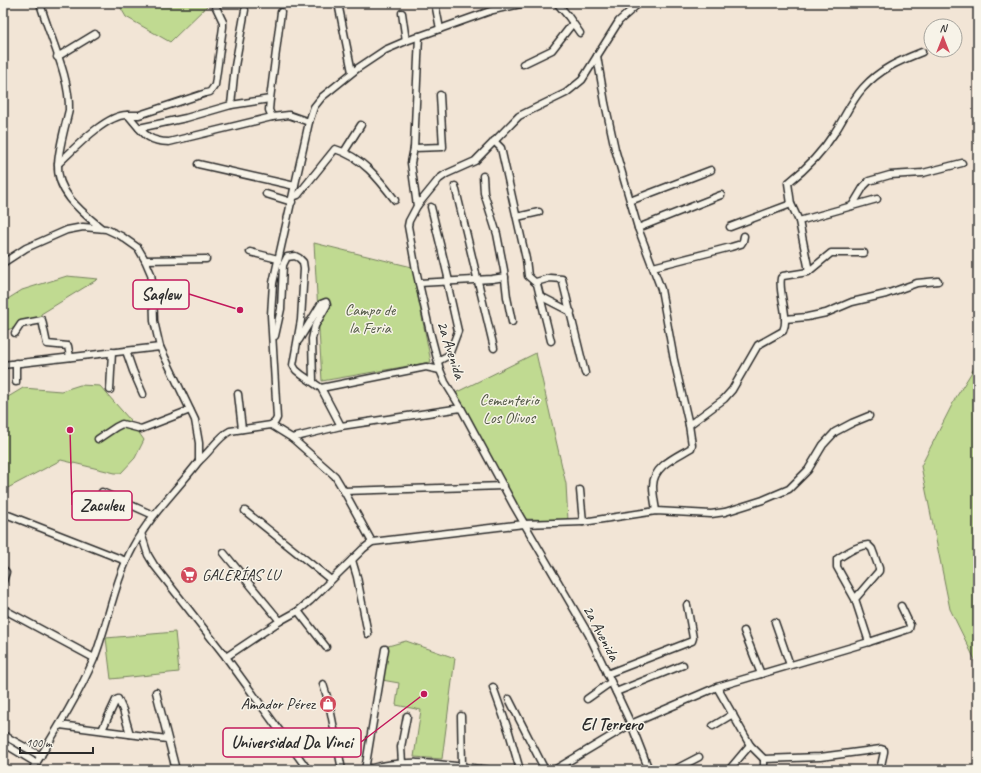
<svg xmlns="http://www.w3.org/2000/svg" width="981" height="773" font-family="Caveat,sans-serif">
<rect width="100%" height="100%" fill="#f2e5d6"/>
<filter id="ink" filterUnits="userSpaceOnUse"><feTurbulence type="fractalNoise" baseFrequency=".025" numOctaves="2"/><feDisplacementMap in="SourceGraphic" scale="8" xChannelSelector="R" yChannelSelector="G"/><feConvolveMatrix kernelMatrix="1 2 1 2 8 2 1 2 1" color-interpolation-filters="sRGB"/></filter>
<g filter="url(#ink)">
<g fill="#c0da91" stroke="#76825e">
<polygon points="118,3 210,3 170,42 126,17"/>
<polygon points="314,243 412,267 431,362 322,381"/>
<polygon points="67,276 98,279 41,314 41,320 3,331 3,302 22,290"/>
<polygon points="536,353 566,484 568,520 524,519 456,394 457,392"/>
<polygon points="978,362 978,666 950,609 921,466 955,399"/>
<polygon points="80,385 100,386 130,420 144,440 135,458 121,473 115,473 61,460 4,490 3,493 3,400 23,388 61,391"/>
<polygon points="175,632 179,672 111,679 106,638"/>
<polygon points="406,641 455,658 442,759 414,757 421,710 396,705 399,683 382,680 388,646"/>
</g>
<g fill="none" stroke-linecap="round" stroke-linejoin="round">
<g stroke="#2b2b2b" stroke-width="9">
<g id="minor">
<path d="M 40,3 C 49,36 70,76 69,110 C 65,127 59,147 58,164 C 56,192 82,212 101,228"/>
<polyline points="338,3 352,72"/>
<polyline points="435,3 440,29"/>
<polyline points="557,3 568,16 580,33"/>
<polyline points="639,3 619,21 582,80 566,93 519,116 475,161 446,174 439,179 417,206 409,221 408,226 416,270 430,332 440,370 445,382 461,408 514,506 589,635 631,724 649,770"/>
<polyline points="402,13 406,41"/>
<path d="M 597,56 L 605,103 L 615,149 L 638,228 L 661,289 L 674,360 L 689,425 L 692,445 L 691,448 C 676,457 653,466 653,486 C 653,495 655,503 656,511"/>
<polyline points="57,57 95,34"/>
<polyline points="523,64 552,50 573,23"/>
<polyline points="231,105 235,66 245,10"/>
<polyline points="128,115 139,115 206,93 210,92 215,85 223,27 223,22 214,3"/>
<polyline points="272,117 269,110 270,99 281,12"/>
<polyline points="139,128 186,118 231,105 270,99"/>
<polyline points="494,141 501,148 526,259 528,276 537,284 551,341"/>
<polyline points="414,148 443,147 440,95"/>
<polyline points="344,152 361,125"/>
<path d="M 58,164 C 72,151 107,113 128,115 C 142,131 146,142 169,142 L 272,117 L 289,115 L 309,122"/>
<polyline points="198,164 295,186"/>
<polyline points="483,176 484,193 497,234 504,270 507,297 512,322"/>
<polyline points="455,186 494,348"/>
<polyline points="266,194 292,202"/>
<path d="M 293,197 L 298,195 L 335,149 C 362,157 379,179 395,200"/>
<polyline points="630,201 711,170"/>
<polyline points="417,206 411,163 414,148 419,36"/>
<polyline points="852,206 877,199"/>
<polyline points="431,207 449,281"/>
<polyline points="517,217 539,212"/>
<polyline points="799,221 852,206 864,186 869,181 890,175 923,173 962,163"/>
<polyline points="730,227 791,204"/>
<polyline points="638,228 721,195"/>
<polyline points="250,252 278,259"/>
<polyline points="145,260 206,259"/>
<polyline points="3,263 26,248 67,230 83,227 106,229 121,236 138,248 145,260 151,274 153,287 154,321 160,347 195,420 199,443 199,461"/>
<polyline points="653,267 731,247 741,244 743,241 744,236"/>
<path d="M 809,271 L 799,221 L 791,204 L 788,183 C 806,169 823,151 835,132 C 845,117 851,101 863,88 C 880,69 899,61 922,52"/>
<polyline points="536,282 550,278 562,279 585,373"/>
<polyline points="419,283 492,279 505,277"/>
<polyline points="540,296 571,312"/>
<polyline points="785,319 807,317 826,313 852,302 886,294 917,283 938,281"/>
<polyline points="15,333 21,324 42,320 47,344 68,346 70,357"/>
<polyline points="275,336 281,309 283,265 287,257 295,256 299,258 303,262 304,269 301,320 293,365 296,370 302,375 321,388 341,426"/>
<polyline points="299,340 321,304 326,302 327,305 315,326 312,339 313,382"/>
<polyline points="126,351 133,371 143,394"/>
<polyline points="438,361 449,355 458,331 447,282"/>
<polyline points="16,363 16,382"/>
<polyline points="3,365 160,347"/>
<polyline points="321,388 426,367 440,370"/>
<polyline points="110,390 112,352"/>
<polyline points="238,394 242,429"/>
<polyline points="271,425 292,438 335,476 344,491 372,542"/>
<path d="M 689,425 L 724,399 L 732,390 L 758,345 L 783,331 C 790,316 778,294 781,278 L 783,276 L 808,272 L 831,253 L 864,253"/>
<polyline points="292,438 341,426 461,408"/>
<polyline points="98,439 116,427 122,424 141,429 190,410"/>
<polyline points="580,490 583,522"/>
<polyline points="344,491 504,486"/>
<polyline points="102,492 153,515"/>
<polyline points="245,511 331,580"/>
<polyline points="3,513 126,561"/>
<polyline points="141,533 148,555 154,565 226,657 308,770"/>
<polyline points="224,553 280,621"/>
<polyline points="352,560 357,577 368,634"/>
<polyline points="3,569 6,572 3,581"/>
<path d="M 855,599 L 837,567 L 837,559 C 847,553 856,546 868,545 L 872,549 L 879,568 L 879,571 L 855,599 L 869,642"/>
<polyline points="3,609 94,658"/>
<polyline points="298,611 326,647"/>
<polyline points="775,622 790,665"/>
<polyline points="744,631 761,674"/>
<polyline points="226,657 280,621 298,611 310,601 363,549 372,542 524,524 583,522 656,511 711,514 725,512 763,500 789,489 808,470 823,445 835,432 852,423 869,416"/>
<polyline points="607,674 692,641 693,638 687,605"/>
<polyline points="323,684 329,703 342,770"/>
<polyline points="493,687 509,732 520,770"/>
<polyline points="717,687 750,745 764,759 820,757 881,749 884,750 884,752 880,770"/>
<polyline points="156,692 176,770"/>
<polyline points="616,692 683,665"/>
<polyline points="509,699 545,770"/>
<polyline points="587,699 611,682"/>
<polyline points="461,716 462,766"/>
<polyline points="60,725 167,739"/>
<polyline points="713,726 733,714"/>
<polyline points="102,730 116,700 118,699 123,710 130,734"/>
<polyline points="3,735 41,756"/>
<polyline points="3,743 36,763"/>
<polyline points="764,759 764,770"/>
<polyline points="402,763 401,747 407,716"/>
<path d="M 32,770 C 54,734 77,698 94,659 C 108,623 115,580 133,547 C 150,515 177,490 199,461 C 210,452 218,437 230,431 L 271,425 L 275,422 L 277,418 L 271,315 L 273,283 L 309,122 L 314,107 L 322,97 L 358,68 L 385,50 L 406,41 L 493,10 L 525,3"/>
<polyline points="365,770 385,649"/>
<polyline points="554,770 631,724 717,687 869,642 909,629 910,625 901,606"/>
<polyline points="674,770 699,757"/>
<polyline points="729,770 750,745"/>
</g>
</g>
<g stroke="#2b2b2b" stroke-width="10">
<path id="tertiary" d="M 366,770 C 411,758 441,765 486,770"/>
</g>
<use href="#minor" stroke="#f7f3e8" stroke-width="6"/>
<use href="#tertiary" stroke="#f7f3e8" stroke-width="7"/>
</g>
</g>
<defs>
<g id="supermarket-disc" transform="scale(0.9)"><circle r="9.5" fill="#d1495b" stroke="#f7f3e8"/><path d="M-6-5.5h2.5l.6 2H6L4.5 2H-2.5L-4.4-4H-6ZM-1.5 3.2a1.3 1.3 0 1 0 .1 0ZM3 3.2a1.3 1.3 0 1 0 .1 0Z" fill="#fff"/></g>
<g id="shop-disc" transform="scale(0.9)"><circle r="9.5" fill="#d1495b" stroke="#f7f3e8"/><path d="M-5-2.5h2.3a2.7 3.5 0 0 1 5.4 0H5L5.5 6h-11ZM-1.5-2.5h3a1.5 2.3 0 0 0-3 0Z" fill="#fff"/></g>
</defs>
<g fill-rule="evenodd">
<use href="#supermarket-disc" x="189" y="575"/>
<use href="#shop-disc" x="328" y="704"/>
</g>
<g text-anchor="middle" dominant-baseline="central" stroke-width="3" stroke-linejoin="round" paint-order="stroke">
<g font-size="16" fill="#505744" stroke="#f7f3e8">
<text x="370" y="310">Campo de<tspan x="370" dy="18">la Feria</tspan></text>
<text x="509" y="400">Cementerio<tspan x="509" dy="18">Los Olivos</tspan></text>
</g>
<g font-size="16" fill="#2b2b2b" stroke="#f7f3e8">
<text transform="translate(451 350) rotate(72)">2a Avenida</text>
<text transform="translate(601 633) rotate(62)">2a Avenida</text>
</g>
<g font-size="16" fill="#2b2b2b" stroke="#f7f3e8" text-anchor="start">
<text x="202" y="575">GALERÍAS LU</text>
<text x="315" y="704" text-anchor="end">Amador Pérez</text>
</g>
<g font-size="18" font-weight="bold" fill="#2b2b2b" stroke="#f7f3e8">
<text x="612" y="724">El Terrero</text>
</g>
</g>
<path fill="none" stroke="#c2185b" stroke-width="1.5" d="M240 310L189 294M70 430L72 505M424 694L361 742"/>
<g fill="#c2185b" stroke="#f7f3e8" stroke-width="1.5">
<circle cx="240" cy="310" r="4"/>
<circle cx="70" cy="430" r="4"/>
<circle cx="424" cy="694" r="4"/>
</g>
<g fill="#f7f3e8" stroke="#c2185b" stroke-width="1.5">
<rect x="133" y="280" width="56" height="29" rx="4"/>
<rect x="72" y="491" width="60" height="29" rx="4"/>
<rect x="223" y="728" width="138" height="29" rx="4"/>
</g>
<g font-size="17" text-anchor="middle" font-weight="bold" fill="#2b2b2b">
<text x="161" y="300">Saqlew</text>
<text x="102" y="511">Zaculeu</text>
<text x="292" y="748">Universidad Da Vinci</text>
</g>
<rect width="981" height="773" fill="none" stroke="#f7f3e8" stroke-width="16"/>
<rect x="8" y="8" width="965" height="757" fill="none" stroke="#2b2b2b" stroke-width="1.5" filter="url(#ink)"/>
<g transform="translate(943 38)"><circle r="19" fill="#f7f3e8" stroke="#a5a39c"/>
<path d="M0-3L7 15L0 10L-7 15Z" fill="#d1495b"/>
<text y="-6" font-size="11" font-weight="bold" text-anchor="middle" fill="#2b2b2b">N</text>
</g>
<path d="M20 747v6h73v-6" fill="none" stroke="#2b2b2b" stroke-width="2"/>
<text x="26" y="747" font-size="12" fill="#2b2b2b" stroke="#f7f3e8" stroke-width="3" paint-order="stroke">100 m</text>
</svg>
